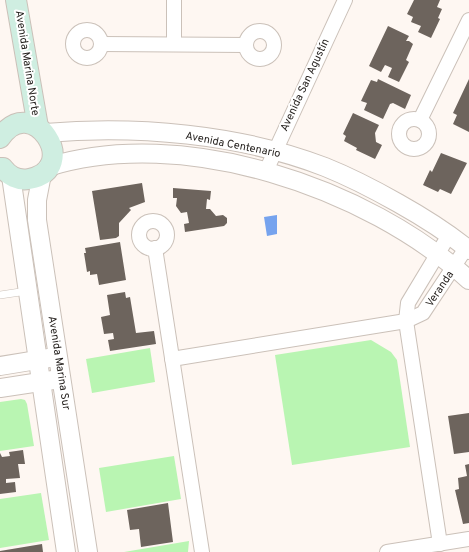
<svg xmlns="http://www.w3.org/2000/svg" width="469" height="552" font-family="Overpass,sans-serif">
<rect width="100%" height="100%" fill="#fef7f2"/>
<g fill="#b9f5b2">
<polygon points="371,340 391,352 397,360 410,447 292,465 275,355"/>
<polygon points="150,348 155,382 92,393 86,359"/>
<polygon points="21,399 25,400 27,404 34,446 0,451 0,402"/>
<polygon points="174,456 181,499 106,512 99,468"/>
<polygon points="41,493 49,540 0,548 0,499"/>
<polygon points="189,541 188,552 124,552"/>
</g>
<polygon fill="#76a3ee" points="277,215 277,234 267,236 264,217"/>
<g fill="#6d645d">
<polygon points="414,0 440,0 437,7 442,9 438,18 440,19 431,38 418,32 421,26 411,22 413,17 407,14"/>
<polygon points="388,26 409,36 406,41 409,41 413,44 406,60 409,62 399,82 388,77 392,68 385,65 381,72 369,66"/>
<polygon points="378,79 411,95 405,109 393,103 390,104 383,119 364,110 367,103 361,101 371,80 377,82"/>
<polygon points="469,79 469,132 453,124 457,115 453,113"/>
<polygon points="353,113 379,125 375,133 376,142 382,145 375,159 356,150 357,148 344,141 346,136 343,134"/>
<polygon points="441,153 467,163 451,194 440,189 438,192 423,185 430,170 432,172"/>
<polygon points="142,183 145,202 129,208 131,210 119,223 119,236 116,238 100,240 92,191"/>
<polygon points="173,188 211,191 210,200 207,199 206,209 210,209 216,216 223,215 227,218 227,223 224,226 185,232 184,224 189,223 187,212 181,213 176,206 177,198 173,198"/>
<polygon points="120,242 126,280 99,285 97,274 90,275 90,271 87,272 84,253 86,253 85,248"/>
<polygon points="125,292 126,298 130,297 136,333 154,331 156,344 110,351 108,340 114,339 113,333 104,334 101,317 110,315 107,295"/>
<polygon points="469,413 469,452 454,454 448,416"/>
<polygon points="23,450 25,464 18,464 20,478 6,479 6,483 15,482 16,492 0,494 0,453 2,457 10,456 9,452"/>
<polygon points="469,464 469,523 463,524 455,490 459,489 458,478 467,476 465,465"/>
<polygon points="168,503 173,542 141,547 139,529 130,530 127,510"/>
<polygon points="42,544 43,552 0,552 0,551"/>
</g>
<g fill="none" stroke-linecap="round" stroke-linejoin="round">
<g stroke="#cbc1b9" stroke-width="8">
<polyline id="service" points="0,295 27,291"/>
</g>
<g stroke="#cbc1b9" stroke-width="16">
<g id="minor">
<circle cx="87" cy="44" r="14"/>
<circle cx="260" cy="45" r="14"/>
<polyline points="102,44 246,45"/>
<polyline points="174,44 174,0"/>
<circle cx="414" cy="134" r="15"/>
<polyline points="420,120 469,20"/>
<polyline points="266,171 345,0"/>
<circle cx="153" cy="235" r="14"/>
<polyline points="155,248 202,552"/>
<polyline points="172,359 406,321 423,313 466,248"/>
<polyline points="440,544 406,321 408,303 449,235"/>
<polyline points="387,552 469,539"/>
</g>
</g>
<g stroke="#cbc1b9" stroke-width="20">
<g id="tertiary">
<path d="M 45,133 C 136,125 240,134 325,167 C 350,177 375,190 398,203 C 423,217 447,232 469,250"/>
<path d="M 48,167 C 183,125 367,187 469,280"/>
<polyline points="42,174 37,200 37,220 88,552"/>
<polyline points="11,176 66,552"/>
<polyline points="0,366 49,358"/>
<polyline points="0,388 53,380"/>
</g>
</g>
<g stroke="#cbc1b9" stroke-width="22">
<g id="secondary">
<polyline points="16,0 38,127"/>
<path d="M 0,138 C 32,90 83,169 29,179 C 18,181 9,176 3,168 L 0,168"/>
</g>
</g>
<use href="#service" stroke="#fff" stroke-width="7"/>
<use href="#minor" stroke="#fff" stroke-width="14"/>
<use href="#tertiary" stroke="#fff" stroke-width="18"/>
<use href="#secondary" stroke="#cfeee1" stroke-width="20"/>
</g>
<g text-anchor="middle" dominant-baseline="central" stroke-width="4" stroke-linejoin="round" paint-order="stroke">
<g font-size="11" fill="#221e1b" stroke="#fff">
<text transform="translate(27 63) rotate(81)">Avenida Marina Norte</text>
<text transform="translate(305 85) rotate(-65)">Avenida San Agustín</text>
<text transform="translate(233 145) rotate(11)">Avenida Centenario</text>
<text transform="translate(440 289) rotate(-56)">Veranda</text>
<text transform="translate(59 363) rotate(81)">Avenida Marina Sur</text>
</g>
</g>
</svg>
